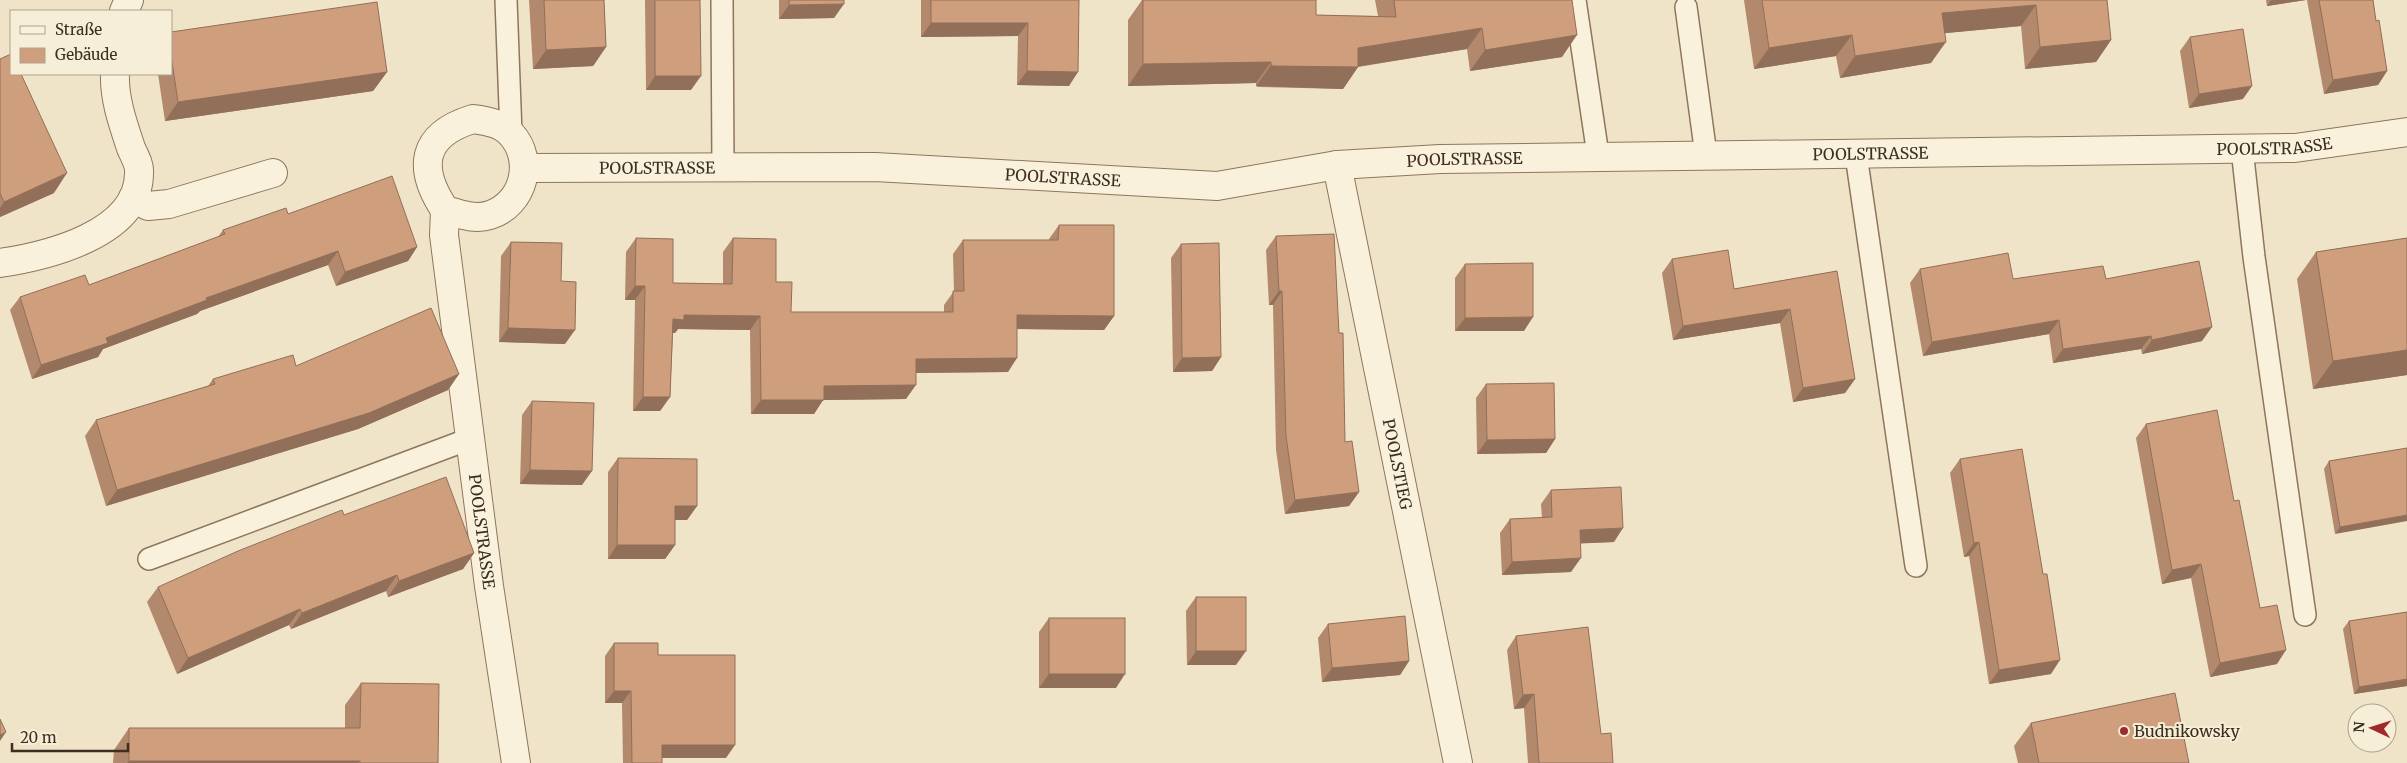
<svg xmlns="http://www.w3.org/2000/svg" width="2407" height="763" font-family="Merriweather,serif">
<rect width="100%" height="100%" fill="#f0e4c8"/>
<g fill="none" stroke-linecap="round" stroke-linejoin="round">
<g stroke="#8d765c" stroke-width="24">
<g id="service">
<polyline points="506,0 511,134"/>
<polyline points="722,0 723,167"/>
<polyline points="1575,0 1598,155"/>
<polyline points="1686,7 1706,155"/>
<polyline points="2242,149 2254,257 2305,615"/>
<polyline points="1856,155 1916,566"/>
<polyline points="149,559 472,438"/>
</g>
</g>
<g stroke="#8d765c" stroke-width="30">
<g id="minor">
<polyline points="124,11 129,0"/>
<path d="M 473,119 C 486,121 501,123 511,134 C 535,160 524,204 490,215 C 475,220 459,214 445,210 C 417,168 421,135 473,119 Z"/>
<path id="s1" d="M 1337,165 L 1458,763"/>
<path id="s2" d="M 525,168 L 875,167 L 1217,186 L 1337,165 L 1440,159 L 2295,148 L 2407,132"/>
<polyline points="133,198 148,206 169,204 273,173"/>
<path id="s3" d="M 445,210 L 444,235 L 489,586 L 516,763"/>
<path d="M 0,263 C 47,256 139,234 139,173 C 140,165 134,155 131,148 C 123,124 114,99 115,74"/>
</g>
</g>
<use href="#service" stroke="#faf1dc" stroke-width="21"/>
<use href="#minor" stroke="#faf1dc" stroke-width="28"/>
</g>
<g fill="#b2896c">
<polygon points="529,0 604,0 606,47 593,66 533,69"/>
<polygon points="645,0 700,0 691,90 646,90"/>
<polygon points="779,0 844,0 834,18 779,19"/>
<polygon points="921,0 1079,0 1069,86 1017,85 1018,36 921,37"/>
<polygon points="1142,0 1316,0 1316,15 1378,16 1375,0 1572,0 1562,57 1470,71 1467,49 1358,67 1343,89 1258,87 1256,86 1256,83 1128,86 1128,20"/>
<polygon points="1744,0 2107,0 2111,40 2096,62 2025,69 2021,26 1945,33 1931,63 1840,78 1836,56 1754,69"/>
<polygon points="2266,0 2306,0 2267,6"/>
<polygon points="2307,0 2373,0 2376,21 2387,71 2378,85 2324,94"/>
<polygon points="171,32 387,72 373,91 165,121 158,74 171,74"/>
<polygon points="2190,37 2243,99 2189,108 2180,51"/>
<polygon points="0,59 54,193 0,217"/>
<polygon points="288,214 417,247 408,261 336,286 328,265 200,311 197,314 103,349 98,357 32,379 10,310 20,297 89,285 218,237 223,230"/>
<polygon points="1059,225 1114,316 1104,330 1017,329 1008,372 916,373 906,399 823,400 814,414 751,414 750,330 678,329 675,333 673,333 670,397 660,411 633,411 635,300 625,300 626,252 636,238 673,283 723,284 723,252 733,238 776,282 791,312 944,312 944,305 954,291 953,254 963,240 1049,240 1049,239"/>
<polygon points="1276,236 1339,333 1345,442 1359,492 1349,506 1285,514 1276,450 1273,305 1269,305 1266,250"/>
<polygon points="2407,238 2407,375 2313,389 2297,279 2316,252"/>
<polygon points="511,242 561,281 565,344 499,342 501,256"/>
<polygon points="1181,244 1221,357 1212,371 1173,372 1171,258"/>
<polygon points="1672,259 1734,289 1837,271 1855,379 1845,393 1793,402 1780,323 1673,340 1662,273"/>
<polygon points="1465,264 1524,331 1455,331 1455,278"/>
<polygon points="1920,269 2013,279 2106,279 2202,341 2142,354 2141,349 2053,363 2049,334 1923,356 1910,283"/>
<polygon points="459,374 448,390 358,429 106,506 85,436 96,420 208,386 213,379"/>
<polygon points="1486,384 1555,439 1546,453 1477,454 1476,398"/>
<polygon points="532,401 582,485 520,484 522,415"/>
<polygon points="2146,424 2234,501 2260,608 2277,664 2210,677 2191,578 2162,584 2136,438"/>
<polygon points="2407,448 2335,534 2324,469 2329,461"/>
<polygon points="618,458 697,506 687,520 675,520 675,545 665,559 608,559 608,472"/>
<polygon points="1960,459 2051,674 1989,684 1969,556 1964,557 1950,473"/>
<polygon points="1551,490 1614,542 1580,543 1571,572 1502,575 1500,533 1510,519 1542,518 1541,504"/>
<polygon points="344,515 474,553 463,569 388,597 386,591 291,629 289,625 177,674 147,602 158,587"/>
<polygon points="1196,597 1236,665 1187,665 1186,611"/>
<polygon points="2407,612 2407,686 2354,694 2343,629 2349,621"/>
<polygon points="1049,618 1116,688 1039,688 1039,632"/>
<polygon points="1328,624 1409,661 1400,675 1322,682 1318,638"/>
<polygon points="1516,636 1601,734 1613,763 1528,763 1524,708 1514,709 1507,650"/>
<polygon points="614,643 658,655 726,758 662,758 662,763 623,763 622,703 605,703 605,656"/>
<polygon points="361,683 438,763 113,763 114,750 129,728 345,728 345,705"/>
<polygon points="2031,723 2189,763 2018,763 2014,746"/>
</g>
<g fill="#916f58">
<polygon points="2271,0 2306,0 2267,6"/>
<polygon points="844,4 834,18 779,19 789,5"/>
<polygon points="2036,5 2021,26 1926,35 1942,13"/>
<polygon points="931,23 1028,23 1018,36 921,37"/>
<polygon points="1482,28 1467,49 1355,67 1358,67 1343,89 1256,86 1271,65 1358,48"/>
<polygon points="1577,35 1562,57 1470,71 1485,50"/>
<polygon points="1852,35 1836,56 1754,69 1769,48"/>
<polygon points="2111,40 2096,62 2025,69 2040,47"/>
<polygon points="1946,42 1931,63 1840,78 1855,56"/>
<polygon points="606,47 593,66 533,69 546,50"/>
<polygon points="1271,62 1256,83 1128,86 1143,64"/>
<polygon points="1027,71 1078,72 1069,86 1017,85"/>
<polygon points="2387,71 2378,85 2324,94 2333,80"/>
<polygon points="387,72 373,91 165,121 178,102"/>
<polygon points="655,76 701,76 691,90 646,90"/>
<polygon points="2252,86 2243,99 2189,108 2199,94"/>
<polygon points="67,173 54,193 0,217 0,208 4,202"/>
<polygon points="417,247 408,261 336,286 345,272"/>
<polygon points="338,251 328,265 200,311 197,314 103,349 98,357 32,379 41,365 206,298"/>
<polygon points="635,286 645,286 635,300 625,300"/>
<polygon points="1279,291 1282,291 1273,305 1269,305"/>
<polygon points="1790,309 1780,323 1673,340 1683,326"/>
<polygon points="684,315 760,316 750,330 678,329 675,333 664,333 673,319"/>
<polygon points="1017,315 1114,316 1104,330 1007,329"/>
<polygon points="1533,317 1524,331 1455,331 1465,318"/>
<polygon points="2059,320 2049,334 1923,356 1932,342"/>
<polygon points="2212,327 2202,341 2142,354 2152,340"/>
<polygon points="508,328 575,330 565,344 499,342"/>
<polygon points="2151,336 2141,349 2053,363 2063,349"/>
<polygon points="2407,350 2407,375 2313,389 2333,361"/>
<polygon points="1221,357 1212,371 1173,372 1182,358"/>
<polygon points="1017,358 1008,372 906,373 916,359"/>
<polygon points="459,374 448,390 358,429 106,506 117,490"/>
<polygon points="1855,379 1845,393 1793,402 1803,388"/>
<polygon points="916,385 906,399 823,400 814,414 751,414 761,400 824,386"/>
<polygon points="643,397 670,397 660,411 633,411"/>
<polygon points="1555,439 1546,453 1477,454 1487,440"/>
<polygon points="530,470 592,471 582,485 520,484"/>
<polygon points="1359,492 1349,506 1285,514 1295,500"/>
<polygon points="675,506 697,506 687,520 665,520"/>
<polygon points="2407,515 2407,521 2335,534 2340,527"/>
<polygon points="1623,528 1614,542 1570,544 1580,530"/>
<polygon points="1979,542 1969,556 1964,557 1974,543"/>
<polygon points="617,545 675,545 665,559 608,559"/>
<polygon points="474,553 463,569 388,597 399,581"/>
<polygon points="1581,558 1571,572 1502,575 1512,562"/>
<polygon points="2201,564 2191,578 2162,584 2172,570"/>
<polygon points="397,575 386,591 291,629 302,613"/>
<polygon points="300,609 289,625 177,674 188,658"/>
<polygon points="2286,650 2277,664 2210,677 2220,663"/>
<polygon points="1196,651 1246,651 1236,665 1187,665"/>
<polygon points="2060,660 2051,674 1989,684 1999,670"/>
<polygon points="1409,661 1400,675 1322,682 1332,668"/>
<polygon points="1049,674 1125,674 1116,688 1039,688"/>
<polygon points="2407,679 2407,686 2354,694 2359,687"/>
<polygon points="614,691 631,691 622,703 605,703"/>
<polygon points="1534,694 1524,708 1514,709 1523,695"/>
<polygon points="6,732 0,741 0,735"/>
<polygon points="662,745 735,745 726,758 653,758"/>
<polygon points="129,761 360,761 358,763 127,763"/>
</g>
<g fill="#cf9f7d" stroke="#916f58">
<polygon points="544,0 604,0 606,47 546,50"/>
<polygon points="655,0 700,0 701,76 655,76"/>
<polygon points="789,0 844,0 844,4 789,5"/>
<polygon points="931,0 1079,0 1078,72 1027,71 1028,23 931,23"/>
<polygon points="1143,0 1316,0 1316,15 1396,17 1394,0 1572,0 1577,35 1485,50 1482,28 1358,48 1358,67 1273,66 1271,65 1271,62 1143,64"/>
<polygon points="1762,0 2107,0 2111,40 2040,47 2036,5 1942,13 1946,42 1855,56 1852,35 1769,48"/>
<polygon points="2319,0 2373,0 2376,21 2379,20 2387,71 2333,80"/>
<polygon points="377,2 387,72 178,102 171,55 171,32"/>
<polygon points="2243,29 2252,86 2199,94 2190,37"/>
<polygon points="11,54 11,74 21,74 67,173 4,202 0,193 0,59"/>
<polygon points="392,176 417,247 345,272 338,251 206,298 207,300 106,338 108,343 41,365 20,297 85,275 89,285 225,234 223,230 286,208 288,214"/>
<polygon points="1059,225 1114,225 1114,316 1017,315 1017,358 916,359 916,385 824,386 824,400 761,400 760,316 684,315 684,320 673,319 670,397 643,397 645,286 635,286 636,238 673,239 673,283 732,284 733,238 776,239 776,282 792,282 791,312 953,312 953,291 964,291 963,240 1058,240"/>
<polygon points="1334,234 1339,333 1343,333 1345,442 1352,441 1359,492 1295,500 1286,436 1282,291 1279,291 1276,236"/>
<polygon points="2407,238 2407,350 2333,361 2316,252"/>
<polygon points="511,242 562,243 561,281 576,282 575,330 508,328"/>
<polygon points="1219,243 1221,357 1182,358 1181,244"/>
<polygon points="1728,250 1734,289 1837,271 1855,379 1803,388 1790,309 1683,326 1672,259"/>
<polygon points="2008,253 2013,279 2103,266 2106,279 2199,261 2212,327 2152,340 2151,336 2063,349 2059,320 1932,342 1920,269"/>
<polygon points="1533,263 1533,317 1465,318 1465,264"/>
<polygon points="431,308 459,374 369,413 117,490 96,420 215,384 213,379 293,355 296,366"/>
<polygon points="1554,383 1555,439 1487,440 1486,384"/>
<polygon points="532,401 594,403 592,471 530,470"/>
<polygon points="2217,410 2234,501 2239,500 2260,608 2277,605 2286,650 2220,663 2201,564 2172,570 2146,424"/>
<polygon points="2407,448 2407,515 2340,527 2329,461"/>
<polygon points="2022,449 2043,574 2047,574 2060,660 1999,670 1979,542 1974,543 1960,459"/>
<polygon points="618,458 697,459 697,506 675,506 675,545 617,545"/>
<polygon points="446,477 474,553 399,581 397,575 302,613 300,609 188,658 158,587 238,551 342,510 344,515"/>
<polygon points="1621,487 1623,528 1580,530 1581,558 1512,562 1510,519 1552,517 1551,490"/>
<rect x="1196" y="597" width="50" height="54"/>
<polygon points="2407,612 2407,679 2359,687 2349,621"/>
<polygon points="1405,616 1409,661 1332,668 1328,624"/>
<rect x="1049" y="618" width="76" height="56"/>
<polygon points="1588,627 1601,734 1611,733 1613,763 1539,763 1534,694 1523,695 1516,636"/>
<polygon points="614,643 658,643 658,655 735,655 735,745 662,745 662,763 632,763 631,691 614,691"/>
<polygon points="361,683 439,684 438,763 360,763 360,761 129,761 129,728 360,728"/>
<polygon points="2175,693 2189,763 2039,763 2031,723"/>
<polygon points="0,719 6,732 0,735"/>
</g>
<circle fill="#9e2a2b" stroke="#f7eed8" stroke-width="2" cx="2124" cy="731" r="5"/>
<g text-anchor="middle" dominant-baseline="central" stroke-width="4" stroke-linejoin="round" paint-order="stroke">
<g font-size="16" fill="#3d2e20" stroke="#f7eed8">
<text stroke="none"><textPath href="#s2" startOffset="1752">POOLSTRASSE</textPath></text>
<text stroke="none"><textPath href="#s2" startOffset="1348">POOLSTRASSE</textPath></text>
<text stroke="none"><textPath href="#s2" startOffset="942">POOLSTRASSE</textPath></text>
<text stroke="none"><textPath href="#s2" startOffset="132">POOLSTRASSE</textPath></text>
<text stroke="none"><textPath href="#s2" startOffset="538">POOLSTRASSE</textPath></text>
<text stroke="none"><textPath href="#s1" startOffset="305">POOLSTIEG</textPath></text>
<text stroke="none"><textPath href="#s3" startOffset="324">POOLSTRASSE</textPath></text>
</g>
<g font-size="16" fill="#3d2e20" stroke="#f7eed8" text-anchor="start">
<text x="2134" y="731">Budnikowsky</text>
</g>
</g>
<rect x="10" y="10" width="162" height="65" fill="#f7eed8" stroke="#ada18e"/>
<rect x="20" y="26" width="25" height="8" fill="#faf1dc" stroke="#ada18e"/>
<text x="55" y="35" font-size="15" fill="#3d2e20">Straße</text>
<rect x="20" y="48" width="25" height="15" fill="#cf9f7d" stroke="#ada18e"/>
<text x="55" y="60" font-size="15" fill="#3d2e20">Gebäude</text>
<g transform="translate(2372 728) rotate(274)"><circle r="24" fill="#f7eed8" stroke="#ada18e"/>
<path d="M0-4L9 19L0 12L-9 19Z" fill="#9e2a2b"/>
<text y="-8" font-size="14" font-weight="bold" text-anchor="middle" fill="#3d2e20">N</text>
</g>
<path d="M12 743v8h116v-8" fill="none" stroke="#3d2e20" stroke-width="2.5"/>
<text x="20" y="743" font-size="15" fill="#3d2e20" stroke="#f7eed8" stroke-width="4" paint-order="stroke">20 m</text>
</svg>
